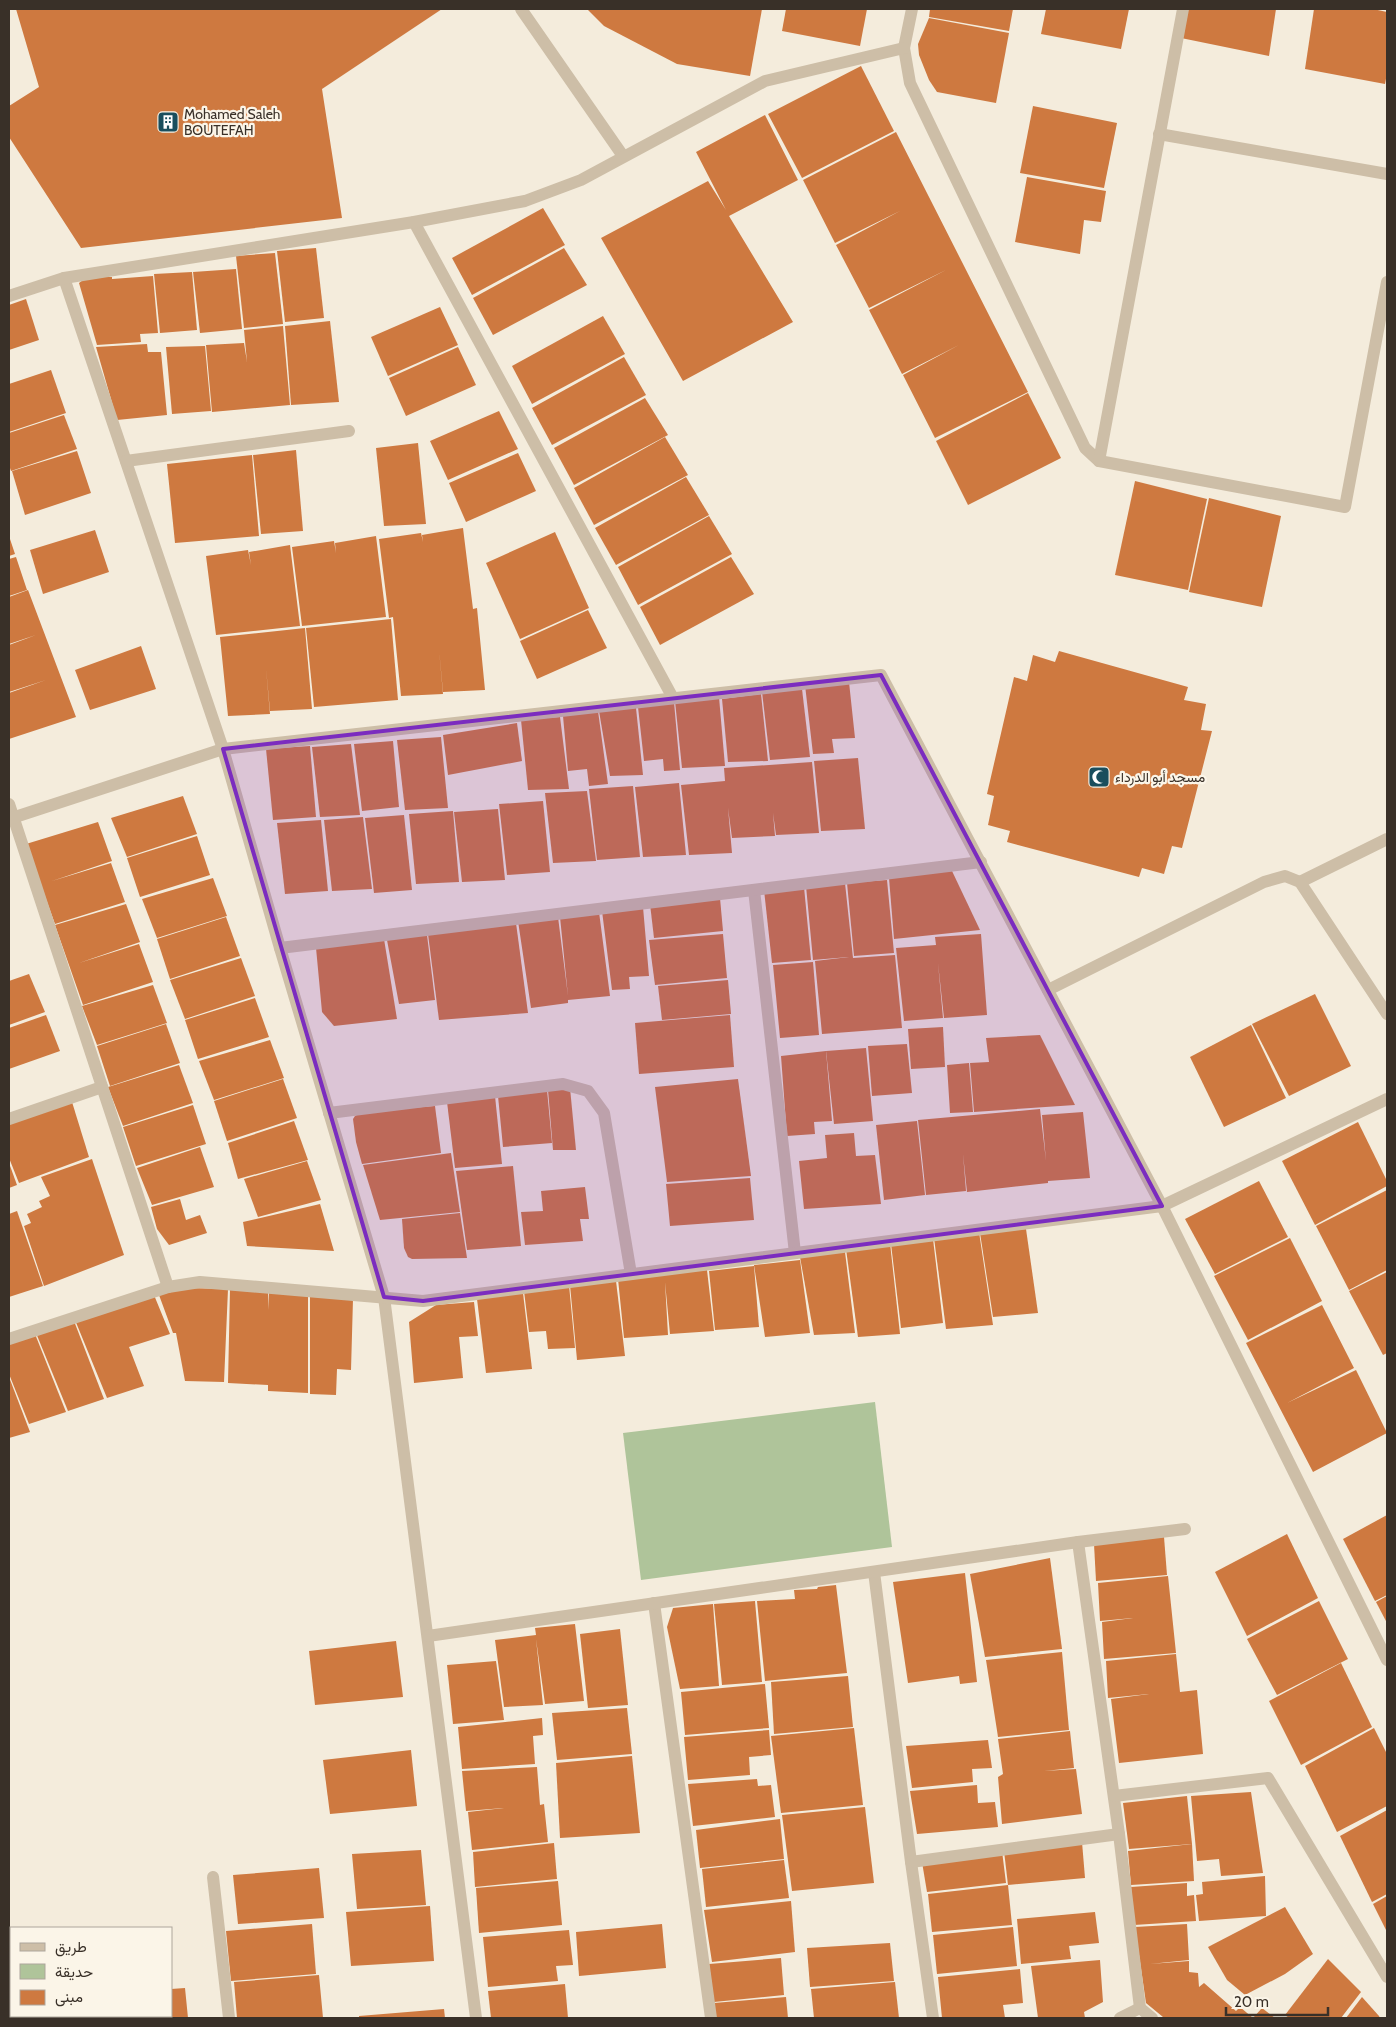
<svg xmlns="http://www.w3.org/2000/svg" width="1396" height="2027" font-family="Cabin,Vazirmatn,sans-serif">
<rect width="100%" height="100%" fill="#f4ecdc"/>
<polygon fill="#afc49a" points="875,1402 892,1547 641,1580 623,1433"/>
<g fill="#ce7940">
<polygon points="16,9 442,9 322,89 342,218 81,248 9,137 9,106 39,87"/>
<polygon points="587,9 762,9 750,76 677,64 604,26"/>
<polygon points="786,9 867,9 860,46 782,31"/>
<polygon points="930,9 1013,9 1009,31 929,17"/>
<polygon points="1046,9 1129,9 1121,49 1041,34"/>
<polygon points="1188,9 1276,9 1269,56 1181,38"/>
<polygon points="1314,9 1373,9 1387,12 1387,73 1385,84 1305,69"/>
<polygon points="929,18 1009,33 996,103 937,92 929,80 919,55 918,44"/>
<polygon points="861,66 894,131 802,178 768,114"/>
<polygon points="1033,106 1117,123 1104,188 1020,173"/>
<polygon points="765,115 798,180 729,216 793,322 683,381 601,238 708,181 726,210 696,152"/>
<polygon points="896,132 1028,392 935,438 903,375 959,345 902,374 869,310 946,270 869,308 836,245 900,211 835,243 803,180"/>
<polygon points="1027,177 1106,191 1101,222 1084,220 1080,254 1015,242"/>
<polygon points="543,208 565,245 472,295 452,258"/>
<polygon points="316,248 324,318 285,322 277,251"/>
<polygon points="564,248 587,285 493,335 473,298"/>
<polygon points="275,253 283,324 244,328 236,256"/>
<polygon points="236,269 242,329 200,333 193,272"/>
<polygon points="192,272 197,330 160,333 154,274"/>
<polygon points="153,276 158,333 140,334 141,342 97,345 79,283 87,277 112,277 112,279"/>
<polygon points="26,299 39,340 9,350 9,305"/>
<polygon points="440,307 458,345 388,376 371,337"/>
<polygon points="603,316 625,354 532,404 512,366"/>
<polygon points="330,321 339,402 291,405 285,326"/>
<polygon points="283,326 290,405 212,412 206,345 244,343 247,362 244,330"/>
<polygon points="147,344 148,352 161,352 167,415 117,420 96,347"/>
<polygon points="205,346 211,411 172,414 166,347"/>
<polygon points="458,347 476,385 406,416 389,378"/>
<polygon points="624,357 646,395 552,445 532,408"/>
<polygon points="51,370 66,413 9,432 9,384"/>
<polygon points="1028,393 1061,458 968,505 936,441"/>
<polygon points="645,398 668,435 574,485 554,448"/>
<polygon points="499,411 518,449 448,480 430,441"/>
<polygon points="64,415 77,449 11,471 9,465 9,433"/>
<polygon points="665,437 688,475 594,525 574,488"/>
<polygon points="418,443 426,524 384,526 376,448"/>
<polygon points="296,450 303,531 261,534 253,455"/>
<polygon points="77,451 91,493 25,515 12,471"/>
<polygon points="518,453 536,491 466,522 449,483"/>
<polygon points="252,455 259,536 175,543 167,464"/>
<polygon points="686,477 709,515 616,565 595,528"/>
<polygon points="1135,481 1207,499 1188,590 1115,575"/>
<polygon points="1209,498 1281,516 1262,607 1189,592"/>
<polygon points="709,516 732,554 638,605 618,567"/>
<polygon points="463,528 473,609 477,608 485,690 443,692 439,649 443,694 401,696 393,617 389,618 379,539 421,533 423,542 422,535"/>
<polygon points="95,530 109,572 43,594 30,550"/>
<polygon points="555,532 589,608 520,639 486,563"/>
<polygon points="9,536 15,554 9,556"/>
<polygon points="376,536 386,617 302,626 292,547 334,541 336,553 335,543"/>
<polygon points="290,545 300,626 216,635 206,556 248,550 251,565 249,552"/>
<polygon points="16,557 27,590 9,596 9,559"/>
<polygon points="731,557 754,594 660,645 640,607"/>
<polygon points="28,590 76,717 9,739 9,693 46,680 9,692 9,645 36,635 9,644 9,597"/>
<polygon points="588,610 607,648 537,679 520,641"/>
<polygon points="391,619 398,700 314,707 306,628"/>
<polygon points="305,628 312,709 270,711 266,668 270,714 228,716 220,637"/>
<polygon points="141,646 156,689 90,710 75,670"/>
<polygon points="1059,651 1188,687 1184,700 1206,704 1201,730 1212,731 1182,848 1172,846 1164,874 1142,868 1139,877 1007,842 1010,831 988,825 994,796 987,794 1014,677 1027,681 1033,655 1055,662"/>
<polygon points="849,682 855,738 832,739 834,753 813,754 805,685"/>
<polygon points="802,689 810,757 770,760 762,692"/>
<polygon points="761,694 768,761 728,762 722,699"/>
<polygon points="719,697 725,766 682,768 675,701"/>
<polygon points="674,702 680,770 664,771 663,759 644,761 638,707"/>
<polygon points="636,708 643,775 610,776 599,711"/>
<polygon points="598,711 608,784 589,786 587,769 568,771 563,716"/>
<polygon points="560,717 569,789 528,790 521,720"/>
<polygon points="517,723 522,761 448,775 443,735"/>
<polygon points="441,737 448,808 405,810 397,740"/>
<polygon points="393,741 399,807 362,811 354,744"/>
<polygon points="351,744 360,815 320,817 312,747"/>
<polygon points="310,746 316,817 273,820 266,749"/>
<polygon points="858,758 865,829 821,831 814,761"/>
<polygon points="812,762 819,833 776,835 773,813 775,836 732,838 728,808 732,853 689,855 681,785 725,781 724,768"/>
<polygon points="679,783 686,855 643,857 635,787"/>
<polygon points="633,786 640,857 597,860 589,789"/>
<polygon points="587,791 596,861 553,863 545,793"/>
<polygon points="183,796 197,834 127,857 111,818"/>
<polygon points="543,801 550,872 507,875 499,804"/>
<polygon points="498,809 505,880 462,882 454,812"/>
<polygon points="453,811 459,882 416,884 409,814"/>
<polygon points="404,815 412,890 374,893 365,818"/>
<polygon points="363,817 372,889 332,891 324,820"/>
<polygon points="321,820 328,891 285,894 277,823"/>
<polygon points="98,822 112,861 52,881 111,863 125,902 55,924 26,844"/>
<polygon points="197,836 210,875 140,897 127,858"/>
<polygon points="952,871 980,930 894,939 889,878"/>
<polygon points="213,878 227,916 157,938 142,899"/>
<polygon points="887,880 894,953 854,956 847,883"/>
<polygon points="845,883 853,958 895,955 902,1028 862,1031 859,1003 862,1031 822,1034 815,961 849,957 813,960 806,886"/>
<polygon points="804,887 811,960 772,963 764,890"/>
<polygon points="720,898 723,931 654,938 650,904"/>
<polygon points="126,904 140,942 79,963 139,944 153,982 83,1005 55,925"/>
<polygon points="643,907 649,976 629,977 630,989 612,990 602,911"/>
<polygon points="599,912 610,996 568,1000 568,1003 531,1008 518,921 558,917 568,996 560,917"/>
<polygon points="226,917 240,956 170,979 157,939"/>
<polygon points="516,923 528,1013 439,1020 428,934"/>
<polygon points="723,934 727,978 655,985 649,940"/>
<polygon points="981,934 987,1015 944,1018 938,963 943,1018 904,1021 896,948 936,945 935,937"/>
<polygon points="427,935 435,1000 399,1004 387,940"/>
<polygon points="384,939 397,1019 334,1026 322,1012 316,948"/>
<polygon points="241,958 255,996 185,1019 170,980"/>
<polygon points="813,962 819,1035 780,1038 773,965"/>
<polygon points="29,974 45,1012 9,1025 9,981"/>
<polygon points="728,980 731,1014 662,1020 658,986"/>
<polygon points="153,985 167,1023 97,1045 82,1006"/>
<polygon points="1315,994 1351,1066 1289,1096 1252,1024"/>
<polygon points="255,998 269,1037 198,1059 185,1020"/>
<polygon points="46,1015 60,1051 9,1069 9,1028"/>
<polygon points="730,1015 734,1067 639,1074 635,1023"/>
<polygon points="166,1024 180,1063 110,1086 97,1046"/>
<polygon points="1251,1025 1286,1098 1224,1127 1190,1057"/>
<polygon points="943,1027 945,1067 911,1069 908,1029"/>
<polygon points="1040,1035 1075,1105 974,1112 970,1063 989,1062 986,1038"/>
<polygon points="270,1040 284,1078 214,1100 199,1061"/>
<polygon points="907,1044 912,1093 872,1096 868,1046"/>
<polygon points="866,1048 873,1121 834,1124 826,1051"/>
<polygon points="826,1051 832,1121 814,1122 815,1134 787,1136 781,1056"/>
<polygon points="969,1063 973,1112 950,1113 947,1065"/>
<polygon points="179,1065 193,1103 123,1126 108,1087"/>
<polygon points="283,1079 297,1118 227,1141 214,1101"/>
<polygon points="738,1079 751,1176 667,1182 655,1087"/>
<polygon points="570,1088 576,1150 553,1150 548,1090"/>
<polygon points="547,1090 552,1143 503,1147 498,1096"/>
<polygon points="495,1096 502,1164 455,1168 447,1102"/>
<polygon points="72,1102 89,1157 19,1183 9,1158 9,1124"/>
<polygon points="193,1105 206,1144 136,1166 123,1127"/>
<polygon points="435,1106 441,1153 362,1164 356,1142 353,1119 355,1116 362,1112"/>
<polygon points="1040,1109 1046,1161 1042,1115 1083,1112 1090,1178 1048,1181 1048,1183 967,1192 963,1154 966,1191 926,1195 918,1120"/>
<polygon points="294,1121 308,1160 238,1179 228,1143"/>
<polygon points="917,1121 925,1195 884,1200 876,1125"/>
<polygon points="1358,1122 1387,1181 1387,1186 1315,1225 1282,1161"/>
<polygon points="854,1133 856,1156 875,1155 881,1204 804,1209 799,1161 827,1158 825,1135"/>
<polygon points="200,1147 214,1187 152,1205 137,1168"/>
<polygon points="451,1153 460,1212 380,1220 363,1165"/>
<polygon points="92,1159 124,1255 44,1286 24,1226 31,1223 27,1214 42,1207 39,1201 50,1196 41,1177"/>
<polygon points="307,1161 321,1200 258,1217 244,1179"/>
<polygon points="9,1163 17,1185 9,1188"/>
<polygon points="513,1166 521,1246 467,1250 456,1171"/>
<polygon points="750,1178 754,1220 670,1226 666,1184"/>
<polygon points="1259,1181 1288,1237 1215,1274 1185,1219"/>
<polygon points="585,1187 589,1219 580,1219 583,1241 525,1245 521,1212 543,1211 541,1191"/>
<polygon points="1387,1190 1387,1270 1349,1290 1316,1226"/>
<polygon points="180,1199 186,1220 200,1215 207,1233 169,1245 157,1229 151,1207"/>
<polygon points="320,1204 334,1251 247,1246 243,1222"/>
<polygon points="17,1211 43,1286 9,1297 9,1214"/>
<polygon points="460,1213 467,1258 412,1259 408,1257 404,1248 402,1219"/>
<polygon points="1026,1229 1038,1313 993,1317 980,1233"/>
<polygon points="979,1232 993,1325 946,1329 934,1238"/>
<polygon points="1290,1238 1322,1301 1248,1340 1214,1276"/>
<polygon points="933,1239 943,1323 901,1328 891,1244"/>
<polygon points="890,1243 900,1334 858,1337 846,1249"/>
<polygon points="845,1252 855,1333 814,1335 800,1257"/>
<polygon points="800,1260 810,1333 765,1337 754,1265"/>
<polygon points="754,1266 759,1327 715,1330 709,1271"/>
<polygon points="707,1270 714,1331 670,1334 665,1282 668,1335 624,1338 618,1279"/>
<polygon points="1387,1272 1387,1353 1383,1355 1349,1291"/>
<polygon points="616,1281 625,1356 577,1360 570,1285"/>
<polygon points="569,1285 575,1348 548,1349 546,1331 529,1332 524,1291"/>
<polygon points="187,1288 228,1289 224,1382 185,1381 176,1333 173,1333 159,1295"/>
<polygon points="230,1289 268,1291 268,1310 269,1291 308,1295 308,1393 268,1391 268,1385 228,1383"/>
<polygon points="523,1293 532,1369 486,1373 477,1299"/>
<polygon points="154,1295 170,1334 129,1347 144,1386 107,1398 75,1320"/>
<polygon points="310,1295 353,1299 351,1370 337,1369 336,1395 310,1394"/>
<polygon points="474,1302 478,1336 459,1337 463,1378 414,1383 409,1322 436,1305"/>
<polygon points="1322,1305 1354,1368 1287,1403 1356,1370 1387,1433 1313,1472 1246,1343"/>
<polygon points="74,1321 104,1399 68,1411 36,1333"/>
<polygon points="35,1334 66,1412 29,1424 9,1374 9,1342"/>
<polygon points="9,1377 30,1432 9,1438"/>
<polygon points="1387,1515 1387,1595 1375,1601 1343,1539"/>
<polygon points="1287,1534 1318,1598 1247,1636 1215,1572"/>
<polygon points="1164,1537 1167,1575 1096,1581 1094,1544"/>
<polygon points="1050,1558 1062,1649 985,1657 970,1574"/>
<polygon points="965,1573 977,1682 960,1684 959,1676 908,1683 893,1582"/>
<polygon points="1168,1576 1176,1653 1104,1659 1102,1622 1133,1618 1100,1621 1098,1583"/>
<polygon points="836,1585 847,1673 765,1681 757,1601 795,1599 794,1590 817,1589 818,1587"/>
<polygon points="1387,1596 1387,1623 1376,1602"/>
<polygon points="755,1601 762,1682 722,1685 714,1604"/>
<polygon points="1319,1601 1348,1659 1277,1695 1247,1639"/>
<polygon points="713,1604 719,1686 680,1689 667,1627 673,1608"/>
<polygon points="575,1624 584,1701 545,1704 536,1639 543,1705 504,1707 495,1640 536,1635 535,1628"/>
<polygon points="620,1629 628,1705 588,1708 580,1634"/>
<polygon points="396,1641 403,1697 315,1705 309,1651"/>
<polygon points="1062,1652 1069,1730 998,1737 986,1660"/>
<polygon points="1176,1654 1180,1692 1197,1690 1203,1754 1119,1763 1111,1699 1149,1694 1108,1698 1106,1661"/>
<polygon points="496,1661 504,1720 453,1724 447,1665"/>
<polygon points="1341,1663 1372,1727 1301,1765 1269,1701"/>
<polygon points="848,1676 853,1727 774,1734 771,1682"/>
<polygon points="765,1684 769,1728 685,1735 681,1692"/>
<polygon points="627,1708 632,1754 557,1760 552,1713"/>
<polygon points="542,1718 543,1735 533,1736 535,1764 462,1769 458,1727"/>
<polygon points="854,1728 863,1805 781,1813 771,1736"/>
<polygon points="1374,1728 1387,1754 1387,1806 1337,1832 1305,1766"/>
<polygon points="769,1730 771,1755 749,1757 750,1775 688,1780 684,1737"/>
<polygon points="1070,1731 1074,1768 1044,1771 1076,1769 1082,1814 1002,1824 998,1777 1003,1774 998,1739"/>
<polygon points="988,1740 992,1768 972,1769 973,1782 912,1788 906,1746"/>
<polygon points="411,1750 417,1806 330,1814 323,1760"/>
<polygon points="632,1756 640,1833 560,1838 556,1763"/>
<polygon points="537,1767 540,1805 544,1804 548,1842 472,1850 468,1812 504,1808 466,1811 462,1771"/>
<polygon points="757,1779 758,1786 771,1785 775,1817 693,1826 688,1784"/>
<polygon points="977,1785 978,1803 995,1802 998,1827 917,1834 910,1791"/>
<polygon points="1251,1792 1263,1873 1221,1876 1219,1859 1197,1861 1191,1796"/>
<polygon points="1187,1796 1192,1844 1129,1849 1123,1803"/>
<polygon points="865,1807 874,1883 792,1891 782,1815"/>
<polygon points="1387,1810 1387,1894 1372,1902 1340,1836"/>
<polygon points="780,1819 784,1859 700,1868 696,1830"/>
<polygon points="1082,1842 1085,1878 1008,1885 1004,1851"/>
<polygon points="554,1843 557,1879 475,1887 473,1852"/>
<polygon points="1192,1844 1194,1881 1131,1885 1128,1851"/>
<polygon points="421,1850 426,1905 357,1909 352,1854"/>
<polygon points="1002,1851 1006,1883 927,1892 922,1862"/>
<polygon points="784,1860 789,1898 706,1907 702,1869"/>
<polygon points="319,1868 324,1918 238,1924 233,1875"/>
<polygon points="1265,1876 1266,1916 1199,1921 1196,1895 1203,1894 1202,1882"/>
<polygon points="558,1881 562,1925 479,1933 476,1888"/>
<polygon points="1187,1883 1187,1896 1194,1895 1196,1921 1134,1925 1131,1887"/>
<polygon points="1008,1885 1012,1925 932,1932 928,1894"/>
<polygon points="1387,1896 1387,1932 1373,1904"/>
<polygon points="791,1901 795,1952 712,1962 704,1910"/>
<polygon points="430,1906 434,1961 351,1966 346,1912"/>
<polygon points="1285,1907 1313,1954 1285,1974 1245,1995 1227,1980 1208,1947"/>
<polygon points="1095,1912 1099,1943 1069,1946 1071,1959 1021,1964 1017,1919"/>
<polygon points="312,1924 316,1974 231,1981 226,1931"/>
<polygon points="662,1924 666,1968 579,1976 576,1932"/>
<polygon points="1187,1924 1189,1960 1150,1964 1189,1961 1189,1972 1198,1973 1199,1987 1204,1983 1236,2011 1240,2007 1253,2018 1162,2018 1163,2017 1146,2003 1135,1927"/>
<polygon points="1013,1927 1017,1966 937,1974 933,1935"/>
<polygon points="569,1930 573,1965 556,1966 558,1981 488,1987 483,1937"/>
<polygon points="890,1943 894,1981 810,1987 807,1948"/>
<polygon points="781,1958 784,1995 714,2002 709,1964"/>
<polygon points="1328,1959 1361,1992 1341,2018 1289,2018 1285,2015"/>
<polygon points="1100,1960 1103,2002 1084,2012 1085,2018 1038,2018 1031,1966"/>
<polygon points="1020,1969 1023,2003 1003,2005 1005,2018 942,2018 938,1977"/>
<polygon points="319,1975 323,2018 237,2018 234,1982"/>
<polygon points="895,1982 899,2018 814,2018 811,1989"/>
<polygon points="565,1984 568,2018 491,2018 488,1991"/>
<polygon points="185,1988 188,2018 103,2018 102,2016 171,2016 171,1989"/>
<polygon points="786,1997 788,2018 716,2018 714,2003"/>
<polygon points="1362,1997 1379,2016 1380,2018 1346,2018"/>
<polygon points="1262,2008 1275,2018 1253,2018"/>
<polygon points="444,2009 445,2018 359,2018 359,2016"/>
</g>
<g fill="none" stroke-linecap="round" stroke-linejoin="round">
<g stroke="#cdbea7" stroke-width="12">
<polyline points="521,9 623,156"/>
<polyline points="912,9 904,48 910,83 1085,448 1099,461 1345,507 1387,282"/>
<polyline points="1159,134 1387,174"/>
<polyline points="414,222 673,698"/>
<polyline points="64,278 223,749 280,948 384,1297 476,2018"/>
<polyline points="9,296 64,278 414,222 525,201 581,180 765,81 904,48"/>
<polyline points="126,461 349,431"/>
<polyline points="1099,461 1183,9"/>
<polyline points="9,804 168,1287"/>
<polyline points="9,819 223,749 881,675 1162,1206 1387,1660"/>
<polyline points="1300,882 1387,839"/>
<polyline points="754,890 795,1253"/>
<polyline points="280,948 981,862"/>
<polyline points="1048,990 1264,882 1285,876 1300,882 1387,1014"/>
<polyline points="329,1113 563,1084 588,1091 604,1113 631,1274"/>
<polyline points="9,1119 102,1087"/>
<polyline points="9,1339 168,1287 200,1282 423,1301 1162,1206 1387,1099"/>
<polyline points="1078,1542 1119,1834 1140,2008 1152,2018"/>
<polyline points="874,1572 911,1862 933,2018"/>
<polyline points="654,1603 711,2018"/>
<polyline points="428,1636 1078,1542 1185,1529"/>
<polyline points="1114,1796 1268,1778 1387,1977"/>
<polyline points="911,1862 1119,1834"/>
<polyline points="213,1877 229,2018"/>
<polyline points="1120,2018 1140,2008"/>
</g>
</g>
<path fill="#7b2cbf" fill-opacity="0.2" stroke="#7b2cbf" stroke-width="4" stroke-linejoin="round" d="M 881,675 L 1162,1206 L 423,1301 L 384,1297 L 223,749 Z"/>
<defs>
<g id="building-square" transform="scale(1.125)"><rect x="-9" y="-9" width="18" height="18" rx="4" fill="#1a4e5d" stroke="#fbf5e8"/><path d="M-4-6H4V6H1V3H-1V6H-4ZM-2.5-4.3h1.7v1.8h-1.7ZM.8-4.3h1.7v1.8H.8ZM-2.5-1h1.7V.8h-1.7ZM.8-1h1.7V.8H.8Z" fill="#fff"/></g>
<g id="mosque-square" transform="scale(1.125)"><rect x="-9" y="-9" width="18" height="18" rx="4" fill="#1a4e5d" stroke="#fbf5e8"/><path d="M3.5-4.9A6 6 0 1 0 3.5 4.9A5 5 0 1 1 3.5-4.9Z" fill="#fff"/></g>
</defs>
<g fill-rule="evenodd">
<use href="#building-square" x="168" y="122"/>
<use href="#mosque-square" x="1099" y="777"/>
</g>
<g text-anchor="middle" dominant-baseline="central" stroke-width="4.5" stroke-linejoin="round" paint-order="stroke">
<g font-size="14" fill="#393028" stroke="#fbf5e8" text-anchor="start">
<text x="184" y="114">Mohamed Saleh<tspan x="184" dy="16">BOUTEFAH</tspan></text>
<text x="1115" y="777">مسجد أبو الدرداء</text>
</g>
</g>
<rect width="1396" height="2027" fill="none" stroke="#393028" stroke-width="20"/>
<rect x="10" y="1927" width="162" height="90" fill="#fbf5e8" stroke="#ada69b"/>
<rect x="20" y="1943" width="25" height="8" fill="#cdbea7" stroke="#ada69b"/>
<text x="55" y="1952" font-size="15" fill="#393028">طريق</text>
<rect x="20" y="1964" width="25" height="15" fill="#afc49a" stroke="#ada69b"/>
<text x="55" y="1977" font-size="15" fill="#393028">حديقة</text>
<rect x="20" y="1990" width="25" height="15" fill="#ce7940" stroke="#ada69b"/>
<text x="55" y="2002" font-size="15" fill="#393028">مبنى</text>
<path d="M1226 2007v8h102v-8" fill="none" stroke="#393028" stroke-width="2.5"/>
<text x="1234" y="2007" font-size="15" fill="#393028" stroke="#fbf5e8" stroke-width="4" paint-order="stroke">20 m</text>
</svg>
